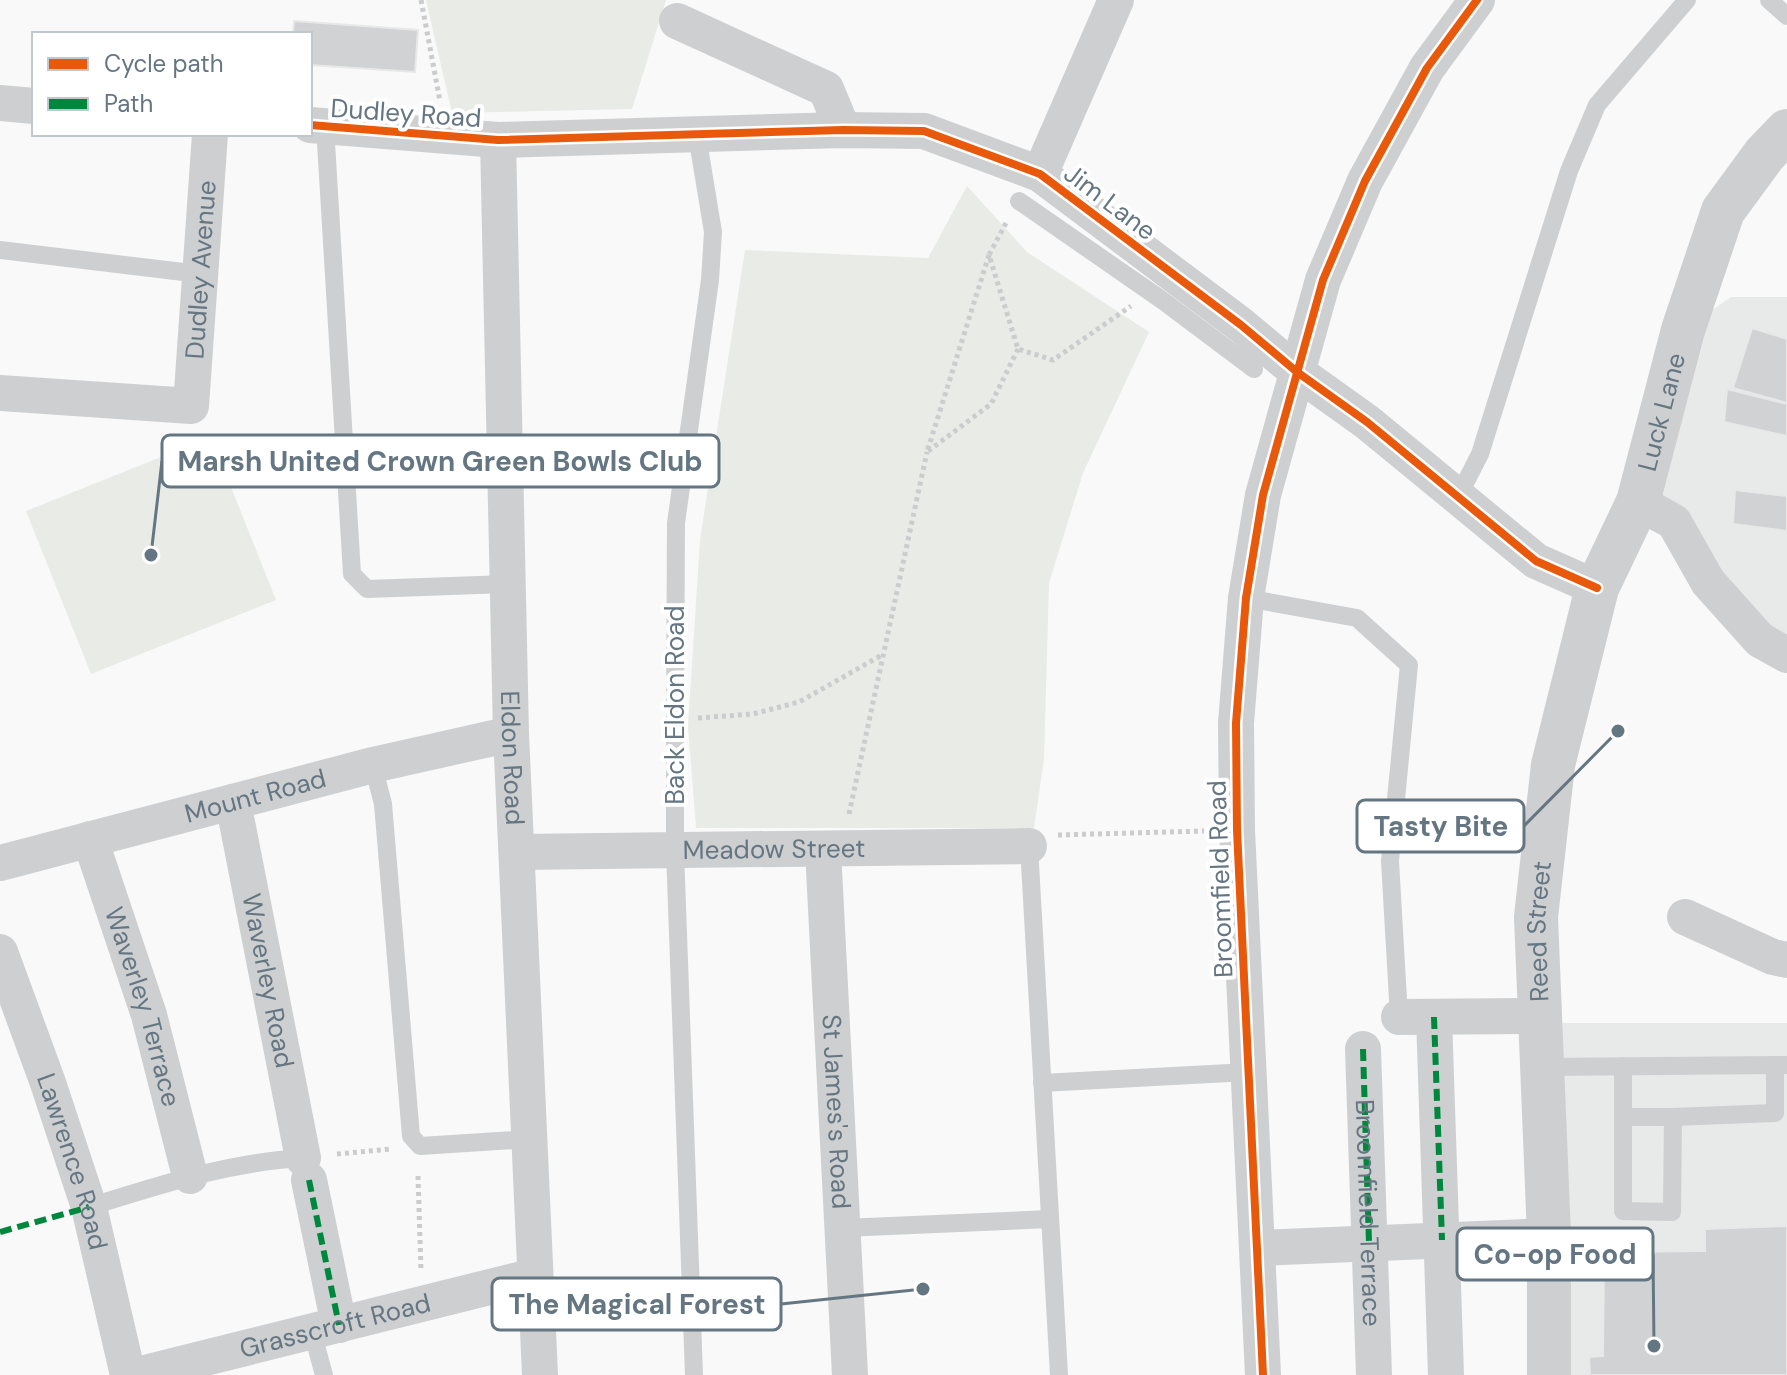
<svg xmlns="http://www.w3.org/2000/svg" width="1787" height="1375" font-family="'DM Sans',sans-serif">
<rect width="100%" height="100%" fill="#f9f9f9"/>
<g fill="#e8e9e9">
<polygon points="1731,297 1787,297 1787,655 1638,502 1683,330"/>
<polygon points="1540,1023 1787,1023 1787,1375 1549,1375"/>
</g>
<g fill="#e8ebe6">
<polygon points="426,0 666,0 632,109 452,113"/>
<polygon points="967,186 1027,252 1149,332 1083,473 1049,583 1044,759 1034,828 696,828 688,726 700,540 745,250 928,258"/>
<polygon points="211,437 276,600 91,674 26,511"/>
</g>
<g fill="#d0d2d3" stroke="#e8e8e8" stroke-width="2">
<polygon points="294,21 418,30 415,72 310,65 310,34 293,34"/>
<polygon points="1752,328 1787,339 1787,403 1733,388"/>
<polygon points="1727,389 1787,404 1787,436 1724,422"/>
<polygon points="1735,490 1787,496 1787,531 1733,524"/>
<polygon points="1787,1226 1787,1375 1590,1375 1589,1357 1603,1356 1604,1252 1705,1251 1705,1229"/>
</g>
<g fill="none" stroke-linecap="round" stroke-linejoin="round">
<g stroke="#cbcccd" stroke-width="5" stroke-dasharray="4 4" stroke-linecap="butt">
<polyline points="421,0 440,101"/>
<polyline points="1006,223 989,255 1018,349 1053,360 1131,306"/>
<polyline points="989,255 927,452 991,404 1018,349"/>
<polyline points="698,718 753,714 799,702 882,655"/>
<polyline points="849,814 927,452"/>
<polyline points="1058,835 1204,831"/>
<polyline points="337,1154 391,1149"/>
<polyline points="418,1176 421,1271"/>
</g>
<g stroke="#cecfd0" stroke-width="18">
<polyline points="1769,0 1787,16"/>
<polyline points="325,126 352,574 367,589 507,584"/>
<polyline points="1019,201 1162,300 1254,369"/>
<polyline points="0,250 200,274"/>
<polyline points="1458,497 1480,454 1569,171 1597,105 1687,0"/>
<polyline points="1246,598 1357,618 1409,665 1390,861 1399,1017"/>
<polyline points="373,765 383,804 411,1136 420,1146 530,1139"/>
<polyline points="1029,846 1059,1375"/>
<polyline points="1623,1066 1623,1211 1672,1212 1673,1117 1775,1113 1775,1065"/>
<polyline points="1542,1067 1787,1065"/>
<polyline points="1042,1083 1248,1072"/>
<polyline points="1623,1117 1673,1117"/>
<path d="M 89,1207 C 160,1185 229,1162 303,1158"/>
<polyline points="843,1228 1050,1219"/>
<polyline points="312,1331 324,1375"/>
<polyline points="694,1375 675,851 675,720 676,523 710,280 713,232 697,135"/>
</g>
<g stroke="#cecfd0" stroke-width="36">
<polyline points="677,21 826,89 843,130"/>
<polyline points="0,103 34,106"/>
<polyline points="310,125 498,140 843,130 924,131 1040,174 1241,325 1297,372 1367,422 1536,561 1597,588"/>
<path id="s1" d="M 498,140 L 511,734 L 540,1375"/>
<polyline points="1040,174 1116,0"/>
<path id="s2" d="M 0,393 L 191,406 L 210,134"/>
<polyline points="1638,502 1674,522 1708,582 1760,640 1787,655"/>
<path id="s3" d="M 233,802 L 303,1158"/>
<path id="s4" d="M 90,839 L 149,1015 L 190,1176"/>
<path id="s5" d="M 823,850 L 850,1375"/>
<path id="s6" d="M 518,852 L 1029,846"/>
<path id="s7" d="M 0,863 L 373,765 L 511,734"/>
<polyline points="1685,917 1773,957 1787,960"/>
<path id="s8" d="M 0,952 L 48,1083 L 89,1207 L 128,1375"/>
<polyline points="1399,1017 1540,1016"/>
<polyline points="1434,1017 1446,1375"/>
<path id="s9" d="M 1363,1049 L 1374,1375"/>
<polyline points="309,1180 339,1325"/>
<polyline points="1257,1248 1549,1236"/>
<path id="s10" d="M 137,1375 L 534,1276"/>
<polyline points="1263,1375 1237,830 1236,723 1246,598 1263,495 1323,280 1365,181 1427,68 1477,0"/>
</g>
<path stroke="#cecfd0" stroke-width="44" id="s11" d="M 1549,1375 L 1549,1236 L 1536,917 L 1553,765 L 1597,588 L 1638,502 L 1683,330 L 1723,211 L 1764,155 L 1787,131"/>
<g stroke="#00873e" stroke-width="6" stroke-dasharray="12 6" stroke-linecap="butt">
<polyline points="1434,1017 1442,1240"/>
<polyline points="1363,1049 1369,1243"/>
<polyline points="309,1180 339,1325"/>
<polyline points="0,1232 89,1207"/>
</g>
<g stroke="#fff" stroke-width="13">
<g id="cycleway">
<polyline points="310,125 498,140 843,130 924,131 1040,174 1241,325 1297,372 1367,422 1536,561 1597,588"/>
<polyline points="1263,1375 1237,830 1236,723 1246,598 1263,495 1323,280 1365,181 1427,68 1477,0"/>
</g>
</g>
<use href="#cycleway" stroke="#e8590c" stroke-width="8"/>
</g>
<g text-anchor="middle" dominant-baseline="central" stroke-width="8" stroke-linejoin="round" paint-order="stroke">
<g font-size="26" fill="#657683" stroke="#fff">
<text transform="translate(406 113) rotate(4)">Dudley Road</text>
<text transform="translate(1110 202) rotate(37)">Jim Lane</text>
<text stroke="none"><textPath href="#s2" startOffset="328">Dudley Avenue</textPath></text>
<text stroke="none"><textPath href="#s11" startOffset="982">Luck Lane</textPath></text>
<text transform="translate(675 705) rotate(-90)">Back Eldon Road</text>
<text stroke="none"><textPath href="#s1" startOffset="618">Eldon Road</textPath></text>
<text stroke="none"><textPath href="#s7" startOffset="264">Mount Road</textPath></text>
<text stroke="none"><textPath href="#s6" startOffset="256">Meadow Street</textPath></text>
<text transform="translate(1220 879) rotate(-92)">Broomfield Road</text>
<text stroke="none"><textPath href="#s11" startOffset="444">Reed Street</textPath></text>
<text stroke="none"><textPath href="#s3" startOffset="182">Waverley Road</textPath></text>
<text stroke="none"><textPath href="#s4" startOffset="176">Waverley Terrace</textPath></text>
<text stroke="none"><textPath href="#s5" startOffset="262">St James's Road</textPath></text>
<text stroke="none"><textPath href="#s8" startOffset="222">Lawrence Road</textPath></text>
<text stroke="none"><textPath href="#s9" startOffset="164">Broomfield Terrace</textPath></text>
<text stroke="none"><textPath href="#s10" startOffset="204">Grasscroft Road</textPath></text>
</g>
</g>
<path fill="none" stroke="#657683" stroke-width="3" d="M151 555L162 461M1618 731L1524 826M1654 1346L1653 1254M923 1289L781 1304"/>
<g fill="#657683" stroke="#fff" stroke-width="3">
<circle cx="151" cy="555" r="8"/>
<circle cx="1618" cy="731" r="8"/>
<circle cx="1654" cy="1346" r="8"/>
<circle cx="923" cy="1289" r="8"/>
</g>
<g fill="#fff" stroke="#657683" stroke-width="3">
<rect x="162" y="435" width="557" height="52" rx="8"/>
<rect x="1357" y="800" width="167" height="52" rx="8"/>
<rect x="1457" y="1228" width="196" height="52" rx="8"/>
<rect x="492" y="1278" width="289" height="52" rx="8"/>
</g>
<g font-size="28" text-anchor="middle" font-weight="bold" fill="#657683">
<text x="440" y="471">Marsh United Crown Green Bowls Club</text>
<text x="1441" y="836">Tasty Bite</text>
<text x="1555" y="1264">Co-op Food</text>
<text x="637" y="1314">The Magical Forest</text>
</g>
<rect x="32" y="32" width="280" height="104" fill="#ffffff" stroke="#c1c8cd" stroke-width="2"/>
<rect x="48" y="58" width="40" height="12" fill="#e8590c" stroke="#c1c8cd" stroke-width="2"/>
<text x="104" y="72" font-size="24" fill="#657683">Cycle path</text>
<rect x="48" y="98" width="40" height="12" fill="#00873e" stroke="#c1c8cd" stroke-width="2"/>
<text x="104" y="112" font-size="24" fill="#657683">Path</text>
</svg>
